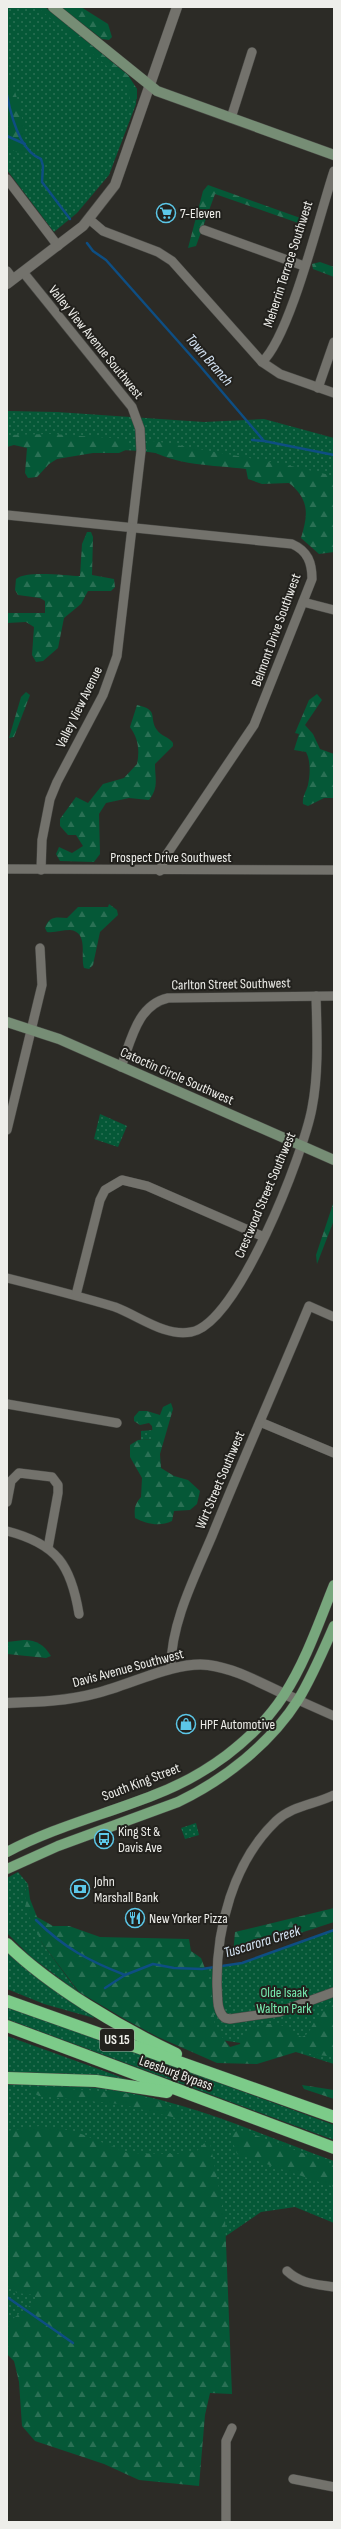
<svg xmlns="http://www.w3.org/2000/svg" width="341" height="2529" font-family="'Sofia Sans Condensed',sans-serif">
<defs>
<pattern id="grass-dots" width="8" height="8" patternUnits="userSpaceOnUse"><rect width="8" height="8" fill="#055837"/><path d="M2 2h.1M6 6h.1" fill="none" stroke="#2a7054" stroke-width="1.8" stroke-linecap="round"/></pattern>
<pattern id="forest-firs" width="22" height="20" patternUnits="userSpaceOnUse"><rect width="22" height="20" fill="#055837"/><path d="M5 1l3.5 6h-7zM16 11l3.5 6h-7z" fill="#2a7054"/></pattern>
</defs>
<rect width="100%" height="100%" fill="#2c2b26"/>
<g fill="url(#grass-dots)">
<polygon points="7,7 43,7 137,89 136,104 109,175 77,213 54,232 7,170"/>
<polygon points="7,411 57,412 204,422 264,419 334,438 334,486 293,472 141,451 7,444"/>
<polygon points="100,1114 127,1126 118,1147 94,1139"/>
<polygon points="153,1430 153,1439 141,1440 141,1431"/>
<polygon points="196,1823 199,1835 185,1839 181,1828"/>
<polygon points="18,1872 28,1884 25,1892 42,1943 78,1992 31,1957 7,1933 7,1878"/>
<polygon points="334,1930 334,2064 296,2052 190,2035 202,1969 242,1963"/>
<polygon points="7,1952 90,2012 94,2018 44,2004 7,1989"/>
<polygon points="7,2005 334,2125 334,2140 7,2019"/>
<polygon points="7,2036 137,2083 68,2074 7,2072"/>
<path d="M 7,2085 C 39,2085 72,2084 105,2089 C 184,2099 259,2134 334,2161 L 334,2223 L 295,2207 L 261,2212 L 226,2236 L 7,2337 Z"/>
</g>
<g fill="url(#forest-firs)">
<polygon points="37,7 45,7 128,75 137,89 137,99 130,100 127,83"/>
<polygon points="61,7 81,7 108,24 112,37 109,40 102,39"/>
<path d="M 7,71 C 16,90 28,131 24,151 L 20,154 L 7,147 Z"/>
<polygon points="208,185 306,220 305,222 301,224 215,194 196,246 188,248 203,191"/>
<polygon points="320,262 334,267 334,277 313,269 312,264"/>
<polygon points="52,434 126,439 130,445 128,449 119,453 93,453 57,459 49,464 37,477 28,478 25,473 27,448 14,445 7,447 7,435"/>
<path d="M 154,441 L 282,464 L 334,476 L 334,552 L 319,554 L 301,538 C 308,515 310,500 289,483 L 262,484 L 248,479 L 246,469 C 213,465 175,466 147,448 L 148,443 Z"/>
<path d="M 87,532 L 91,532 L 93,537 L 92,575 L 114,579 L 115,587 L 111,591 L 88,591 L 81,604 L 64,618 L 58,648 L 43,661 L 36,662 L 32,655 L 34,627 L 26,622 L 7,623 L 7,613 L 45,613 L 45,601 L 40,598 L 18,595 L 15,590 L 16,579 C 27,570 66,576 80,576 L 82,544 Z"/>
<polygon points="26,692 30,695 14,737 9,738 21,697"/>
<path d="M 317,694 L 322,700 L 305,725 L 313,734 L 320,749 L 334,754 L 334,798 L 324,798 L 308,806 L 303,804 C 302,797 306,792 308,785 C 310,776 311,761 306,752 L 294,750 L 299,734 L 295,733 L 309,700 Z"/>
<path d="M 137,705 C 160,710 148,717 157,730 C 161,736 169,737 173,743 L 173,746 L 155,764 C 155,779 159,787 149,800 L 129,798 L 106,803 L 99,814 L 100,854 L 94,862 L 60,861 L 56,854 L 59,847 L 72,853 L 83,846 L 76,835 L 68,835 L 60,826 L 60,819 L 76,797 L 88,803 L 103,784 L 124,778 L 137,764 C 140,750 138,738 130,727 Z"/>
<path d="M 109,904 L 117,910 L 118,915 L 100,932 L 93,965 L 89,969 L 84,968 C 80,956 89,932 70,930 C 62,930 55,933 47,932 L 45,928 C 49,916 56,917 67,918 L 78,907 L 108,907 Z"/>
<polygon points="334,1201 334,1220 317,1264 316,1255"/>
<path d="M 171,1403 L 173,1409 L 160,1454 L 161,1468 L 174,1476 L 188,1480 L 200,1491 L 197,1504 L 190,1510 L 174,1511 L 172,1521 C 160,1527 146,1524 135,1518 C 134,1508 135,1504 141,1497 L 142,1478 L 130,1457 L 130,1445 L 138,1440 L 153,1439 L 152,1426 L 149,1423 L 140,1425 L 134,1421 L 134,1417 L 139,1411 L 147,1411 L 160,1415 L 163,1407 Z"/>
<path d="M 24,1640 C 37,1640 44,1645 51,1656 L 46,1658 L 7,1654 L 7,1642 Z"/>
<path d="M 28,1884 L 30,1899 L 37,1917 L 53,1926 L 69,1926 L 100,1937 L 189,1939 L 191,1951 L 201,1958 L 211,1984 L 215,2028 L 230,2047 L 240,2044 L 243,2034 C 254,2028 267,2021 280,2025 C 288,2027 294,2034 302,2037 L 309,2033 C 311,2025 326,2004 334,2000 L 334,2057 L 296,2052 L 257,2064 L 217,2063 L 158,2037 L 128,2021 L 79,1992 L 42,1943 L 26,1910 L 25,1892 Z"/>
<polygon points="334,1908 334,1922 233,1955 235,1932"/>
<polygon points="302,2085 334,2090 334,2099 304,2089"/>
<path d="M 32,2088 C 65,2089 158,2089 181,2114 L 176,2118 L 120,2104 L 39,2096 L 28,2090 Z"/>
<polygon points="40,2126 74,2131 128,2153 174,2154 196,2152 209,2138 225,2218 232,2394 210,2393 205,2415 199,2486 139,2480 104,2464 35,2441 22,2426 19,2382 14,2361 7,2354 7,2323 35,2302 35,2295 17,2293 8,2287 7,2131"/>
<polygon points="237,2130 245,2131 334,2165 334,2187 237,2154 231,2137"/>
</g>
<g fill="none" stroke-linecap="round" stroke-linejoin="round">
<g stroke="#0e4e83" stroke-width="2.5">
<path d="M 7,95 C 11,116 20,151 41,159 L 43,166 L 42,182 L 70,219"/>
<polyline points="7,136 25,144"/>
<polyline points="87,243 93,251 106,260 200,366 264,441 334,455"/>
<polyline points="252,440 264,441"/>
<path d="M 36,1920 C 64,1948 89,1961 125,1975"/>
<polyline points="105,1988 125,1975 153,1964 174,1968 202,1969 242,1963 334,1930"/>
<polyline points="7,2297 73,2343"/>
</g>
<g stroke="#484844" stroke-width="10">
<g id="minor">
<polyline points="231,118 252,52"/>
<polyline points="7,179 58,246"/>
<polyline points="89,219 103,231 158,252 172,261 262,362 280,374 334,393"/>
<polyline points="204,230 304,266"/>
<polyline points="7,271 13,279"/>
<polyline points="23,272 132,407 140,429 141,451 117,656 103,695 57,782 50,799 42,840 41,870"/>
<path d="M 262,362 C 290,337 320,213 334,171"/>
<polyline points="318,388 334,342"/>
<path d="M 7,515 L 292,544 C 308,551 312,563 312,579 L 254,725 L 165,857 L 160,871"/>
<polyline points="303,602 334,610"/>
<polyline points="7,869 334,870"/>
<path d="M 121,1067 C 131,1041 137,1005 168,998 L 334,996"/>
<polyline points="7,1130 42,985 40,948"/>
<path d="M 7,1278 C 43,1287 79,1296 115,1307 C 139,1316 165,1337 191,1332 C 238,1324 304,1152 312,1108 C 319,1072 317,1033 316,996"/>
<polyline points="76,1295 100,1200 105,1190 122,1180 147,1186 264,1237"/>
<polyline points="7,1404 117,1423"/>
<polyline points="260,1422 334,1453"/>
<polyline points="7,1502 11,1481 19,1473 52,1477 58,1485 58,1493 48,1548"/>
<path d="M 7,1531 C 57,1544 71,1565 79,1614"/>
<path d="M 171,1669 C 170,1625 195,1576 212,1536 C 243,1459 277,1383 309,1306 L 334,1317"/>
<polyline points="298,1700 334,1716"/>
<path d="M 334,1795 C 314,1805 293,1805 276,1821 C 233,1862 216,1929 217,1986 C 218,1996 216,2011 225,2018 L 230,2019 L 279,2012 L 334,1992"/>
<path d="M 287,2271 C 301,2284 316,2284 334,2287"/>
<polyline points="293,2479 334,2487"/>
<polyline points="226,2522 226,2441 232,2428"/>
</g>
</g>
<g stroke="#484844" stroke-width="11">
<g id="tertiary">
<polyline points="7,284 83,226 115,185 177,7"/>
<path d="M 7,1703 C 37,1702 68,1701 97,1693 C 130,1685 175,1661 208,1665 C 240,1669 268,1688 298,1700"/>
</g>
</g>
<g stroke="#484844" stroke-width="11">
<g id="secondary">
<polyline points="53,7 157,91 334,155"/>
<polyline points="7,1022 59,1039 334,1160"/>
</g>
</g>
<g stroke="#484844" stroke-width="11">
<g id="primary">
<path d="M 7,1852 C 54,1827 104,1815 154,1795 C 204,1776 254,1741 284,1695 C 306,1661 319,1622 334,1585"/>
<path d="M 7,1869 L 58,1846 L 178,1802 C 224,1780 270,1744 298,1700 C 312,1677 323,1651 334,1626"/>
</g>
</g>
<g stroke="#484844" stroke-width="13">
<g id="motorway">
<path d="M 7,1944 C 51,1987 121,2028 176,2054"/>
<polyline points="7,2001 334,2117"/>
<polyline points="7,2026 334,2148"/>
<polyline points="7,2078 96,2081 167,2092"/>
</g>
</g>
<use href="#minor" stroke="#73726c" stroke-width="9"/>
<use href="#tertiary" stroke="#73726c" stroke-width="10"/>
<use href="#secondary" stroke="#768d75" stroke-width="10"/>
<use href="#primary" stroke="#78a77d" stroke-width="10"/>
<use href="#motorway" stroke="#7ccb89" stroke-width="12"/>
</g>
<defs>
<g id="supermarket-ring" transform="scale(1)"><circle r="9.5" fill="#22211d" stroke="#5cc7e8" stroke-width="1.5"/><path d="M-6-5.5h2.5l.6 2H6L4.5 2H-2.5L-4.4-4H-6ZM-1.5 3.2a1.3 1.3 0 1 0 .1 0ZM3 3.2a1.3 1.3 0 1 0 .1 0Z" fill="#5cc7e8"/></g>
<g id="shop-ring" transform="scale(1)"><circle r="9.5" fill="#22211d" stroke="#5cc7e8" stroke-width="1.5"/><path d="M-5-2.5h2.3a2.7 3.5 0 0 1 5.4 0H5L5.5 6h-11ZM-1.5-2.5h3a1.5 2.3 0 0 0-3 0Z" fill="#5cc7e8"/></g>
<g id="bus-ring" transform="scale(1)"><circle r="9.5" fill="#22211d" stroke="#5cc7e8" stroke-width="1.5"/><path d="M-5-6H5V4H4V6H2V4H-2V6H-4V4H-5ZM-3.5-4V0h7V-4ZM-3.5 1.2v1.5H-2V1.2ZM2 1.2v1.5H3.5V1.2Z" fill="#5cc7e8"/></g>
<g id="bank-ring" transform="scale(1)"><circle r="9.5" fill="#22211d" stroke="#5cc7e8" stroke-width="1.5"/><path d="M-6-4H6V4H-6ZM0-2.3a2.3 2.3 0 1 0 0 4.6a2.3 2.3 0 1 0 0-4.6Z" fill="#5cc7e8"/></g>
<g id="restaurant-ring" transform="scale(1)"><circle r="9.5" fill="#22211d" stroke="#5cc7e8" stroke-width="1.5"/><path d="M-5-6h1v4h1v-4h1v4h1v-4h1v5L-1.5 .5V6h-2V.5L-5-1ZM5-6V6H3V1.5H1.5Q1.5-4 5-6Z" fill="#5cc7e8"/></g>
</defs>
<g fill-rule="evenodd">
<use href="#supermarket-ring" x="166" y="213"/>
<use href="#shop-ring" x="186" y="1724"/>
<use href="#bus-ring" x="104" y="1839"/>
<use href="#bank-ring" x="80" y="1889"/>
<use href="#restaurant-ring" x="135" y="1918"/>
</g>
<g text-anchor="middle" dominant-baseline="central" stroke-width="4" stroke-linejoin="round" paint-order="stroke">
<rect fill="#22211d" stroke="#b1b0ac" stroke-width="1" x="100" y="2029" width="34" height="22" rx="3"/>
<g font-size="13" font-weight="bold" fill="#eeeeea">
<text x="117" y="2040">US 15</text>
</g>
<g font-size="14" fill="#eeeeea" stroke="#22211d" text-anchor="start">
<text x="180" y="213">7-Eleven</text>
<text x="200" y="1724">HPF Automotive</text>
<text x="118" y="1831">King St &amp;<tspan x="118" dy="16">Davis Ave</tspan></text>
<text x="94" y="1881">John<tspan x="94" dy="16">Marshall Bank</tspan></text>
<text x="149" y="1918">New Yorker Pizza</text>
</g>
<g font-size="14" fill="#eeeeea" stroke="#22211d">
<text transform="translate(288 264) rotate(-72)">Meherrin Terrace Southwest</text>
<text transform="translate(96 342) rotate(51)">Valley View Avenue Southwest</text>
<text transform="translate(276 630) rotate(-70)">Belmont Drive Southwest</text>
<text transform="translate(79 707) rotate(-64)">Valley View Avenue</text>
<text x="171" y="857">Prospect Drive Southwest</text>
<text transform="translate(231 984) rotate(-1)">Carlton Street Southwest</text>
<text transform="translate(177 1076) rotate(24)">Catoctin Circle Southwest</text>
<text transform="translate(265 1195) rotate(-67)">Crestwood Street Southwest</text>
<text transform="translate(220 1480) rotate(-67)">Wirt Street Southwest</text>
<text transform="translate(128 1668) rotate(-15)">Davis Avenue Southwest</text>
<text transform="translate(141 1782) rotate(-21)">South King Street</text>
<text transform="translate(176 2073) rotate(20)">Leesburg Bypass</text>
</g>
<g font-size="14" fill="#78edb1" stroke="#22211d">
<text x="284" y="1992">Olde Isaak<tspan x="284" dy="16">Walton Park</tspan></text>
</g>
<g font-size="15" font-style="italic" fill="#d6e5f5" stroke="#22211d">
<text transform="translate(209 360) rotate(49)">Town Branch</text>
<text transform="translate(262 1942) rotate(-17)">Tuscarora Creek</text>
</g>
</g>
<rect width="341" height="2529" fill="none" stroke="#eeeeea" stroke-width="16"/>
</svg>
